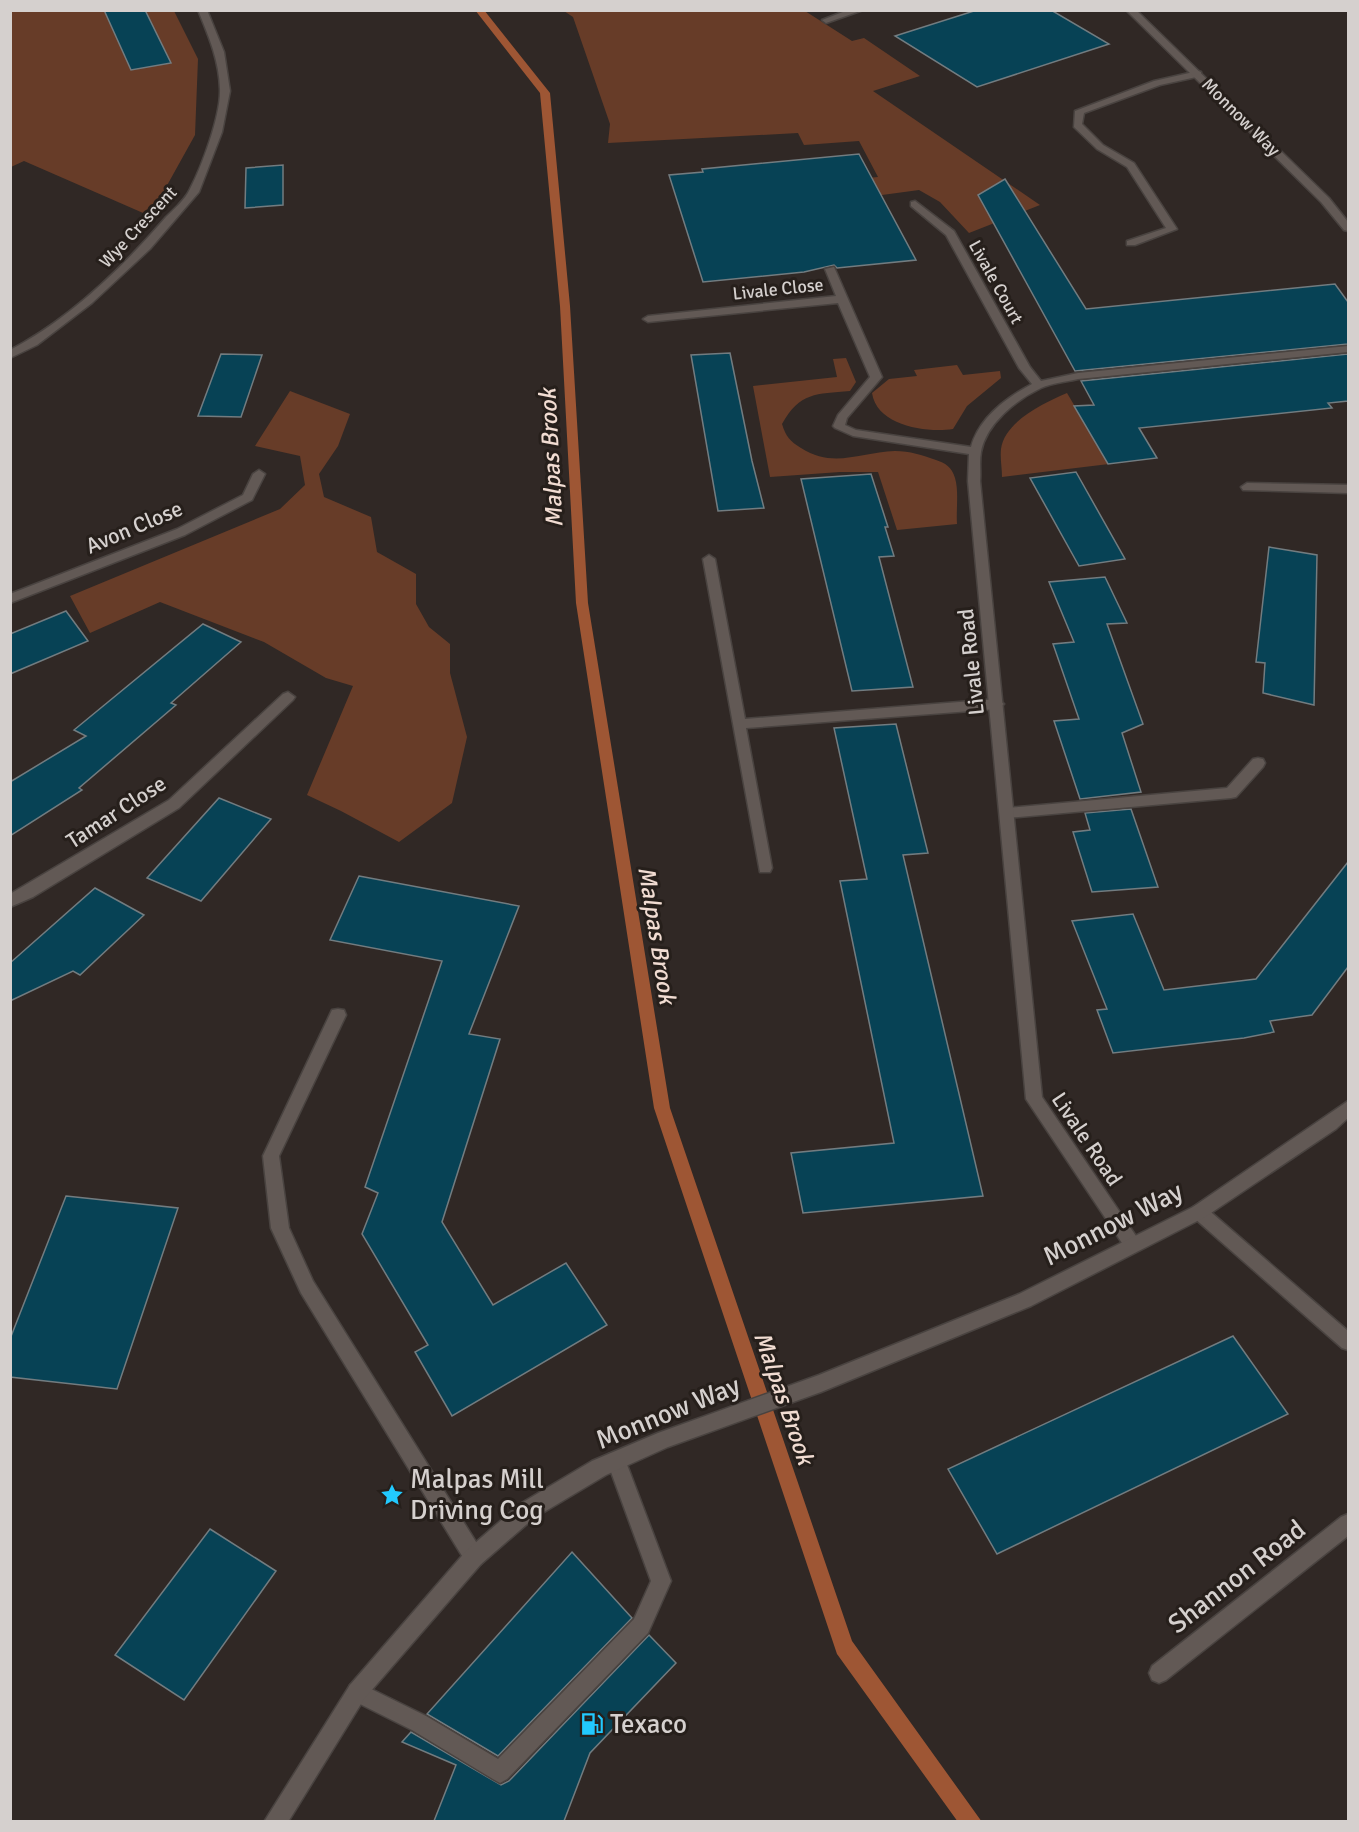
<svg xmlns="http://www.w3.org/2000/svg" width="1359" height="1832" font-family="Signika,sans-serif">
<rect width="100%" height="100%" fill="#302825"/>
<g fill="#673c28">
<polygon points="11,11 174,11 198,59 195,135 150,216 24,161 11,167"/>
<polygon points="564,11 805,11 852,41 864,38 920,76 873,91 1040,205 969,233 940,202 919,190 882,195 856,207 724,192 878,177 859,141 804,145 798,133 608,143 610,124 573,17"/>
<path d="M 846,358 L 856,382 L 850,391 C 816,394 800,392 782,424 C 786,437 790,441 801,448 C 834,469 860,452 895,451 C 910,451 922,455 936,460 C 945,463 952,467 955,478 C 959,491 956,510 957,524 L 897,530 L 878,472 L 840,472 L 770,477 L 753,386 L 837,377 L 833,359 Z"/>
<path d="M 957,365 L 963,375 L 1000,371 L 1001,378 L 967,406 L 953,429 C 926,433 877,426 872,393 L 889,379 L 917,376 L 914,370 Z"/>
<polygon points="290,391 350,414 338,446 319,474 324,497 371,517 377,552 416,574 416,604 429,627 450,644 450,673 467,737 452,803 399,842 341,811 307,795 353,686 326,678 264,642 160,602 90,633 70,596 280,509 305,485 300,456 255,446"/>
<path d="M 1067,393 L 1109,464 L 1002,477 C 1002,468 1000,458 1001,449 C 1005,421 1044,403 1067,393 Z"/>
</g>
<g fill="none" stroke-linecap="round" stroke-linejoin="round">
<polygon fill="#9e5634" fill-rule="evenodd" points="475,10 484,10 550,93 570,306 588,603 670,1108 852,1641 982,1822 958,1822 837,1654 654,1108 576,603 560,306 540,93"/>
</g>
<g fill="#074255" stroke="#727c80" stroke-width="1.5">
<polygon points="104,10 145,10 171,63 131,70"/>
<polygon points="977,10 1051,10 1109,44 977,87 895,36"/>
<polygon points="859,154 916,260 837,268 834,265 804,272 703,282 669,175 703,172 702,169"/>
<polygon points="283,165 283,205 245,208 246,168"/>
<polygon points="1005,179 1086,309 1335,284 1348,302 1348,344 1075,371 978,195"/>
<polygon points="730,353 752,461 764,508 718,511 691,355"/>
<polygon points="221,354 262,355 241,417 198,416"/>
<polygon points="1348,354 1348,401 1328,403 1332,408 1139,428 1157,458 1108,464 1074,406 1094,405 1081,381"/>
<polygon points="1076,472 1125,559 1079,566 1030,478"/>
<polygon points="871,474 888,527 885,527 894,556 879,557 913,687 852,691 801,479"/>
<polygon points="1269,547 1317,555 1314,705 1263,693 1265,663 1256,662"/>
<polygon points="1105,577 1127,623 1107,624 1143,724 1122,733 1141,792 1080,799 1054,721 1079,719 1053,644 1074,642 1049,582"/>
<polygon points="66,611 88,641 10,674 10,634"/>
<polygon points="203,624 241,642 171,703 176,705 79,788 82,790 10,836 10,782 86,736 74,730"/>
<polygon points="896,724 928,853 903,855 983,1196 803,1213 791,1153 894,1143 840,881 867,879 834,728"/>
<polygon points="219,798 271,819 201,901 147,878"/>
<polygon points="1131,809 1158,887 1092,892 1073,832 1090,830 1085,813"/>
<polygon points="1348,862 1348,967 1312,1015 1270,1021 1274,1032 1244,1038 1113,1053 1097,1010 1107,1009 1072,921 1133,914 1164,990 1256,979"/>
<polygon points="359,876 519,906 469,1034 500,1039 442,1222 493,1305 566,1263 607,1325 452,1416 415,1352 428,1345 362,1234 378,1193 365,1187 442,961 330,940"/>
<polygon points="95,888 144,915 80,975 73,971 10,1001 10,963"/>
<polygon points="66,1196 178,1208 117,1389 10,1377 10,1339"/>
<polygon points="1233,1336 1288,1414 997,1554 948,1469"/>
<polygon points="210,1529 276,1571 184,1700 115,1655"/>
<polygon points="572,1552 632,1618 498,1756 427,1714"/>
<polygon points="649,1635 676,1663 590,1753 564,1821 434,1821 456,1765 402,1742 411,1732 501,1785 509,1781"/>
</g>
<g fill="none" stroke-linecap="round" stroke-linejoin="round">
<g stroke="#494340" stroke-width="3">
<g id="service">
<polygon points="848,10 863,10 826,23 822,20"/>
<polygon points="1198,71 1201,72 1201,76 1160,85 1084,113 1082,124 1103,145 1134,163 1177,229 1135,245 1127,245 1127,241 1166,228 1127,167 1097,149 1074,127 1075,111 1154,81"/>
<polygon points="1247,483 1348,485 1348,493 1243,490 1241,487"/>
<polygon points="709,555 715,559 745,719 997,699 1004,704 997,709 746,728 772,868 770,872 760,872 703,559"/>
<polygon points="1258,758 1263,759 1265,763 1263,767 1236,797 1231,798 1007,818 1000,813 1007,808 1227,788 1253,759"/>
<polygon points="338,1009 344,1010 346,1015 279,1156 289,1228 313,1281 481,1550 484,1557 481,1564 474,1567 467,1564 301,1293 271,1228 263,1156 332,1010"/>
<polygon points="616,1452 623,1454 671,1581 648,1633 507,1779 500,1783 493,1779 412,1730 350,1699 347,1692 350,1685 357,1682 426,1716 498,1759 634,1619 651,1581 607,1461 609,1454"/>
</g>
</g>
<g stroke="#494340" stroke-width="3">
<g id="minor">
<path d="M 198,10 L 207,10 L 224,52 L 230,91 L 222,132 L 199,192 L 150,249 L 92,303 L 37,345 L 10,358 L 10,350 C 70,319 123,267 166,217 C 174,209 185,200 190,189 C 202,166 221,115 220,89 C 219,60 209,37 198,10 Z"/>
<path d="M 915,201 L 954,231 L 1030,367 L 1041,381 L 1078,373 L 1348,346 L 1348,352 L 1078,379 C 1066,382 1052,383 1041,388 C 1016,400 986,424 981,452 C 979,462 981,472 980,481 L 1042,1097 L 1138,1239 L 1141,1244 L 1138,1249 L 1132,1252 L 1126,1249 L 1026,1099 L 968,481 L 969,454 L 853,436 L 835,428 L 833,426 L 838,415 L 870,377 L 838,303 L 648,322 L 643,319 L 648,316 L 836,296 L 825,269 L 834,267 L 882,377 L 847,418 L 845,425 L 856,430 L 971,447 C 979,418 1007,397 1032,384 L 1019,368 L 946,235 L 911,206 L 911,202 Z"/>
<polygon points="259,470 265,474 252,500 185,535 10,603 10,594 177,529 243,495 253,474"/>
<polygon points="288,692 295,697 293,700 179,808 33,897 10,907 10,894 169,800 283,694"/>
<polygon points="1199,1204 1205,1207 1348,1331 1348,1350 1342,1348 1193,1217 1190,1212 1193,1207"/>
<polygon points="1348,1514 1348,1536 1166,1680 1159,1683 1152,1680 1149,1673 1152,1666 1341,1517"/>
</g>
</g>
<g stroke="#494340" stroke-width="3">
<g id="tertiary">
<polygon points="1126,10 1136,10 1329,198 1348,222 1348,231 1344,230 1321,202"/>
<polygon points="1348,1101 1348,1118 1336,1129 1205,1217 1031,1306 821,1392 668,1447 606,1475 534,1518 481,1564 364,1699 288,1822 264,1822 350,1685 467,1550 520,1504 592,1461 658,1433 819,1375 1019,1294 1193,1207"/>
</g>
</g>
<use href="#service" fill="#625955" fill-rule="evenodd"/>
<use href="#minor" fill="#625955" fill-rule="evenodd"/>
<use href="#tertiary" fill="#625955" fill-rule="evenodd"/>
</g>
<defs>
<g id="sight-bare" transform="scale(1.8)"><path d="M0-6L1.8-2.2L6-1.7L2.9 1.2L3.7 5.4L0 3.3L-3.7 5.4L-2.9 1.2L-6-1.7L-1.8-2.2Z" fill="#22c9fe" stroke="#261f1b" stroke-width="2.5" paint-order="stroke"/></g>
<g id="fuel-bare" transform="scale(1.8)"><path d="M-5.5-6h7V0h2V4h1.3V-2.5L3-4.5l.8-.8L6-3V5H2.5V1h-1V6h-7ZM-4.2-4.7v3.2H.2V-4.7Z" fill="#22c9fe" stroke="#261f1b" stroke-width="2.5" paint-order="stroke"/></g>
</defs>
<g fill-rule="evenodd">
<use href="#sight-bare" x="392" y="1495"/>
<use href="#fuel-bare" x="592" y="1724"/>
</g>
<g text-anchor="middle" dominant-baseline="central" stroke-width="6" stroke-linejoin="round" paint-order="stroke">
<g font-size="18" fill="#d5d0ce" stroke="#261f1b">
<text transform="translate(1241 117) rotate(45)">Monnow Way</text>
<text transform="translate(138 227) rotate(-47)">Wye Crescent</text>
<text transform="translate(996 282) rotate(61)">Livale Court</text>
<text transform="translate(778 289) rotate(-6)">Livale Close</text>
</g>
<g font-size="22" fill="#d5d0ce" stroke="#261f1b">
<text transform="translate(134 527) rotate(-23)">Avon Close</text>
<text transform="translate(971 662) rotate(-96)">Livale Road</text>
<text transform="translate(116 812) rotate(-33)">Tamar Close</text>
<text transform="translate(1087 1139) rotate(56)">Livale Road</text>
</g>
<g font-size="24" font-style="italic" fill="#f1dcd2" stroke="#261f1b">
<text transform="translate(551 458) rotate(-93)">Malpas Brook</text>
<text transform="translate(657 935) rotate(81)">Malpas Brook</text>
<text transform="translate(784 1398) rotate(71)">Malpas Brook</text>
</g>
<g font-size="27" fill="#d5d0ce" stroke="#261f1b">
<text transform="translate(1113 1224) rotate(-27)">Monnow Way</text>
<text transform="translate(668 1413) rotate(-22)">Monnow Way</text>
<text transform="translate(1237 1577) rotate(-38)">Shannon Road</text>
</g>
<g font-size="27" fill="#d5d0ce" stroke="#261f1b" text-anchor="start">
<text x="410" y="1479">Malpas Mill<tspan x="410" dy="31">Driving Cog</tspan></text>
<text x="610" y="1724">Texaco</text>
</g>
</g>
<rect width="1359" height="1832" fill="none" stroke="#d5d0ce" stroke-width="24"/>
</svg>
